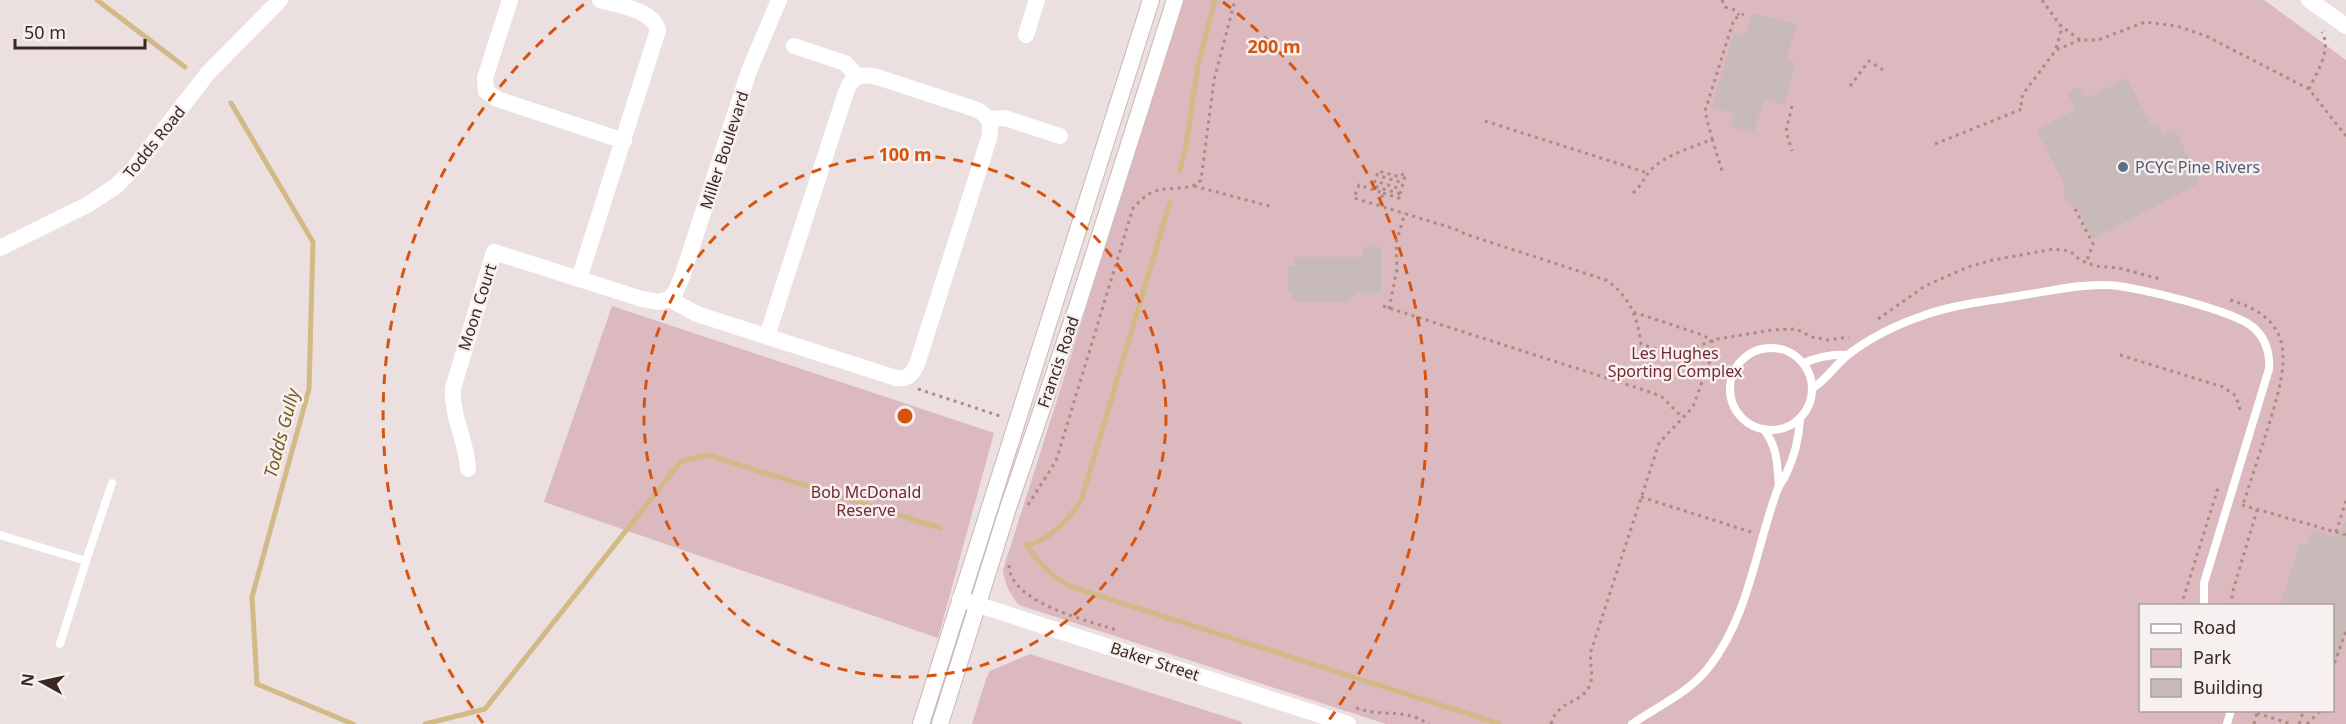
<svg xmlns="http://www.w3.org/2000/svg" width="2346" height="724" font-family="'Noto Sans',sans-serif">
<rect width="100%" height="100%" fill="#ebe0df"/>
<g fill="#dcb8bf" fill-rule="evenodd">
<path d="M 1184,0 L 2264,0 L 2346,60 L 2346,724 L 1386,724 L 1019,605 C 1010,594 1005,585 1003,570 ZM 2140,606 L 2332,606 L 2332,710 L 2140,710 Z"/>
<polygon points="612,306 994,433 938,638 544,502"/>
<polygon points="1030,654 1242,722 1242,724 972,724 986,679 990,671"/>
</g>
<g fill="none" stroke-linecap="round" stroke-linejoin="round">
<g stroke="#d1ba86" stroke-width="5">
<polyline points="97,0 185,67"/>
<polyline points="231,103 313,242 309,389 252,597 257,684 353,724"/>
<polyline points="1180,171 1186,145 1198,65 1215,0"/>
<path d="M 1170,202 L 1081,501 C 1068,520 1050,541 1026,545 C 1040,563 1051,578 1072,587 L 1500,724"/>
<polyline points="425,724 485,709 681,461 708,455 940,528"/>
</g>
</g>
<g fill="#c8bab8">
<polygon points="1753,13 1797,25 1786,60 1796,63 1784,105 1765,99 1753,133 1730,126 1734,114 1711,107 1735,32 1746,35"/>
<polygon points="2127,78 2153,128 2158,125 2163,135 2175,129 2200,183 2093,239 2077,208 2074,210 2066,200 2063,189 2066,188 2036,130 2076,109 2067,93 2080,86 2086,99"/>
<polygon points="1363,247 1381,247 1381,293 1356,293 1348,302 1297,302 1288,291 1288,266 1295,266 1295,257 1363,257"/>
<polygon points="2346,521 2346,631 2336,664 2332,664 2332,606 2280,606 2300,543 2307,546 2312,530 2336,537"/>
</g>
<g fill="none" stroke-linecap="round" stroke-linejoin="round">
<g stroke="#cab7b2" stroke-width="18">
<g id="secondary">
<polyline points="921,724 1151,0"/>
<polyline points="940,724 1008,508 1077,307 1175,0"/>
</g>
</g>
<g stroke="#af8a7f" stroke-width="3" stroke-dasharray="3 4.5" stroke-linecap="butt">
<polyline points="1722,0 1725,7 1735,10 1739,15"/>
<polyline points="2042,0 2060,25 2080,40 2098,40 2145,22 2177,26 2206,36 2309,89 2346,136"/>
<polyline points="2056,48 2061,31 2060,26"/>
<polyline points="1850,86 1869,61 1886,72"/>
<path d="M 2309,89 C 2317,72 2332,50 2322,32"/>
<polyline points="1792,106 1786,131 1792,151"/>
<polyline points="1485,121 1648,173"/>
<polyline points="1712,139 1723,174"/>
<polyline points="1935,144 2022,109 2021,101 2023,94 2056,50 2080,40"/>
<polyline points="1194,186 1273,207"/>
<polyline points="1383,193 1399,198 1399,195"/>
<path d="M 1633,193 C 1644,183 1643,178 1651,170 C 1666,154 1692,148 1712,139 L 1705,111 L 1734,19 L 1744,14"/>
<polyline points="1400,194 1405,176 1404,173 1400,177 1378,171 1377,175 1403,183"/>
<polyline points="1400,194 1374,186 1375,181 1401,189"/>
<path d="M 1380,205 L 1383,193 L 1359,185 L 1354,198 L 1455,229 L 1465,234 L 1606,280 C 1629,295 1638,318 1641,344 L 1674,355 L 1717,339 L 1772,330 L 1796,329 L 1812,337 L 1828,340 L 1849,337"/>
<polyline points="2075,209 2093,244 2086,263"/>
<path d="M 2230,300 C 2298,320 2287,363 2271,418 C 2262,447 2252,476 2243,505"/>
<polyline points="1383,306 1650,392 1662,397 1682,417"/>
<polyline points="1389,309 1397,269 1396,243 1405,213"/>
<polyline points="1878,319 1925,286 1968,267 1993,260 2054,249 2070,251 2080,260 2095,266 2119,268 2160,279"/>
<polyline points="2120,355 2223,387 2236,396 2241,413"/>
<polyline points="918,389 1003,417"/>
<polyline points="1641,497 1751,532"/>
<path d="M 1028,505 L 1056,461 L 1133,208 C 1139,202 1145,195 1153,192 C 1168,185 1189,193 1201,180 L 1214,80 L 1235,0"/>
<polyline points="2242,505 2346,535"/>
<polyline points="2336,532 2346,501"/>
<path d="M 1009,565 C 1009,603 1090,621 1119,631"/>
<polyline points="2181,606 2218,488"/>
<polyline points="2232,606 2232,594 2257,510"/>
<polyline points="2332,670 2346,631"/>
<path d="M 1356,708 C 1385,718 1401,707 1429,724"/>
<polyline points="2257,713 2291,724"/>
<path d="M 1551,724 C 1558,699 1581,705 1590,685 C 1594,673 1589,663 1591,651 L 1659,443 L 1693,407 L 1714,349 L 1712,341 L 1703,335 L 1633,312"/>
<polyline points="2254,724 2258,710"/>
<polyline points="2299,724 2304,710"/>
<polyline points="2307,724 2321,710"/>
</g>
<g stroke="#fff" stroke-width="8">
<circle cx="1771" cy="389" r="41"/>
<path d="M 1804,363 C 1818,357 1832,354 1847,355"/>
<path d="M 1813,388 C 1827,379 1836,364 1849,354 C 1870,338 1896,325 1922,316 C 1954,304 1990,301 2024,295 C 2051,291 2079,284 2106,285 C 2132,285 2236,311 2254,328 C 2266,339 2270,353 2269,369 L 2204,583 L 2204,606"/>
<path d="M 1765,431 C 1778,449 1777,465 1779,486"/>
<polyline points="0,535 86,561 60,644"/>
<polyline points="86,561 112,483"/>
<path d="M 1632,724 C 1658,706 1689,693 1709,667 C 1749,616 1756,547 1778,488 C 1781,482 1785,478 1787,472 C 1795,455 1799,437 1800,419"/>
<polyline points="2227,724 2231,710"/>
</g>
<g stroke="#fff" stroke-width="16">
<polyline points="510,0 485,78 486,91 497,99 624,141"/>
<polyline points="2309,0 2346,26"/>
<polyline points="1026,35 1037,0"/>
<polyline points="794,46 845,63 857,76"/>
<polyline points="989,119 1005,118 1060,136"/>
<path d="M 579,279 L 658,30 C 652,9 619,6 600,0"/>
<path d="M 669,299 L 697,314 L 896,378 C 909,380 914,372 918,361 L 989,138 C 992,123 989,115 975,109 L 877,77 C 861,73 852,76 846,92 L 767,336"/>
<polyline points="669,299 675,293 682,277 749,71 779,0"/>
<path d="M 468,469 C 467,441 451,417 453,388 L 494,252 L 642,299 L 659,302 L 669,299"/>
<polyline points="960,599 1348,724"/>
</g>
<polyline stroke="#fff" stroke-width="16" points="0,248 89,204 116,186 135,167 208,73 280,0"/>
<use href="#secondary" stroke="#fff" stroke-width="16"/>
</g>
<g fill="none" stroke="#d7540e" stroke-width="3" stroke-dasharray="10 8">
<circle cx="905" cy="416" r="261"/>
<path d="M483 723A522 522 0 0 1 587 2M1223 2A522 522 0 0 1 1327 723"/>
</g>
<circle fill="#5c6f8a" stroke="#f7f0f0" stroke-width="2" cx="2123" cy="167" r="6"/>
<g text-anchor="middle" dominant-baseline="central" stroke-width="5" stroke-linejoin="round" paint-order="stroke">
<g font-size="16" fill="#3b2720" stroke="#f7f0f0">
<text transform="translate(154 142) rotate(-51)">Todds Road</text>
<text transform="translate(724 150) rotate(-72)">Miller Boulevard</text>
<text transform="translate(477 307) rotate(-72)">Moon Court</text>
<text transform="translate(1058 362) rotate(-71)">Francis Road</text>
<text transform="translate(1155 661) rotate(18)">Baker Street</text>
</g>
<g font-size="16" fill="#4e5e75" stroke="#f7f0f0" text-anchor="start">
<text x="2135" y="167">PCYC Pine Rivers</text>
</g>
<g font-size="16" fill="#722a2f" stroke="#f7f0f0">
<text x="1675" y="353">Les Hughes<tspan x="1675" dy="18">Sporting Complex</tspan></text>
<text x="866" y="492">Bob McDonald<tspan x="866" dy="18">Reserve</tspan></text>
</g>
<g font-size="18" font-style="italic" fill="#775b1a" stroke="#f7f0f0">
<text transform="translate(281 433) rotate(-75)">Todds Gully</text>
</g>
</g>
<circle cx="905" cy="416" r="9" fill="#d7540e" stroke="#f7f0f0" stroke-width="3"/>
<g font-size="18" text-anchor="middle" font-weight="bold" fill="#d7540e" stroke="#f7f0f0" stroke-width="5" stroke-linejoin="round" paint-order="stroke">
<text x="1274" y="53">200 m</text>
<text x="905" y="161">100 m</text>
</g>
<rect x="2139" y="604" width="195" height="108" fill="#f7f0f0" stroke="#aca09d" stroke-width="1.5"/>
<rect x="2151" y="624" width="30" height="9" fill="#ffffff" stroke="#aca09d" stroke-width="1.5"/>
<text x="2193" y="634" font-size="18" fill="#3b2720">Road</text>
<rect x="2151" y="649" width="30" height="18" fill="#dcb8bf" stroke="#aca09d" stroke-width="1.5"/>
<text x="2193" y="664" font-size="18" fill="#3b2720">Park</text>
<rect x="2151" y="679" width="30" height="18" fill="#c8bab8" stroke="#aca09d" stroke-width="1.5"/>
<text x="2193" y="694" font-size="18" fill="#3b2720">Building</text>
<g transform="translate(42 682) rotate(278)" stroke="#f7f0f0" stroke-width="4.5" paint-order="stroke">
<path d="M0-4.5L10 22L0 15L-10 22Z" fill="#3b2720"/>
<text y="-9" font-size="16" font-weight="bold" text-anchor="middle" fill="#3b2720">N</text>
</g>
<path d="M15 39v9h130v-9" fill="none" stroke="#3b2720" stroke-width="3"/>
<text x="24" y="39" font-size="18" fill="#3b2720" stroke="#f7f0f0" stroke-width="4.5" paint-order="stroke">50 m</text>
</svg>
